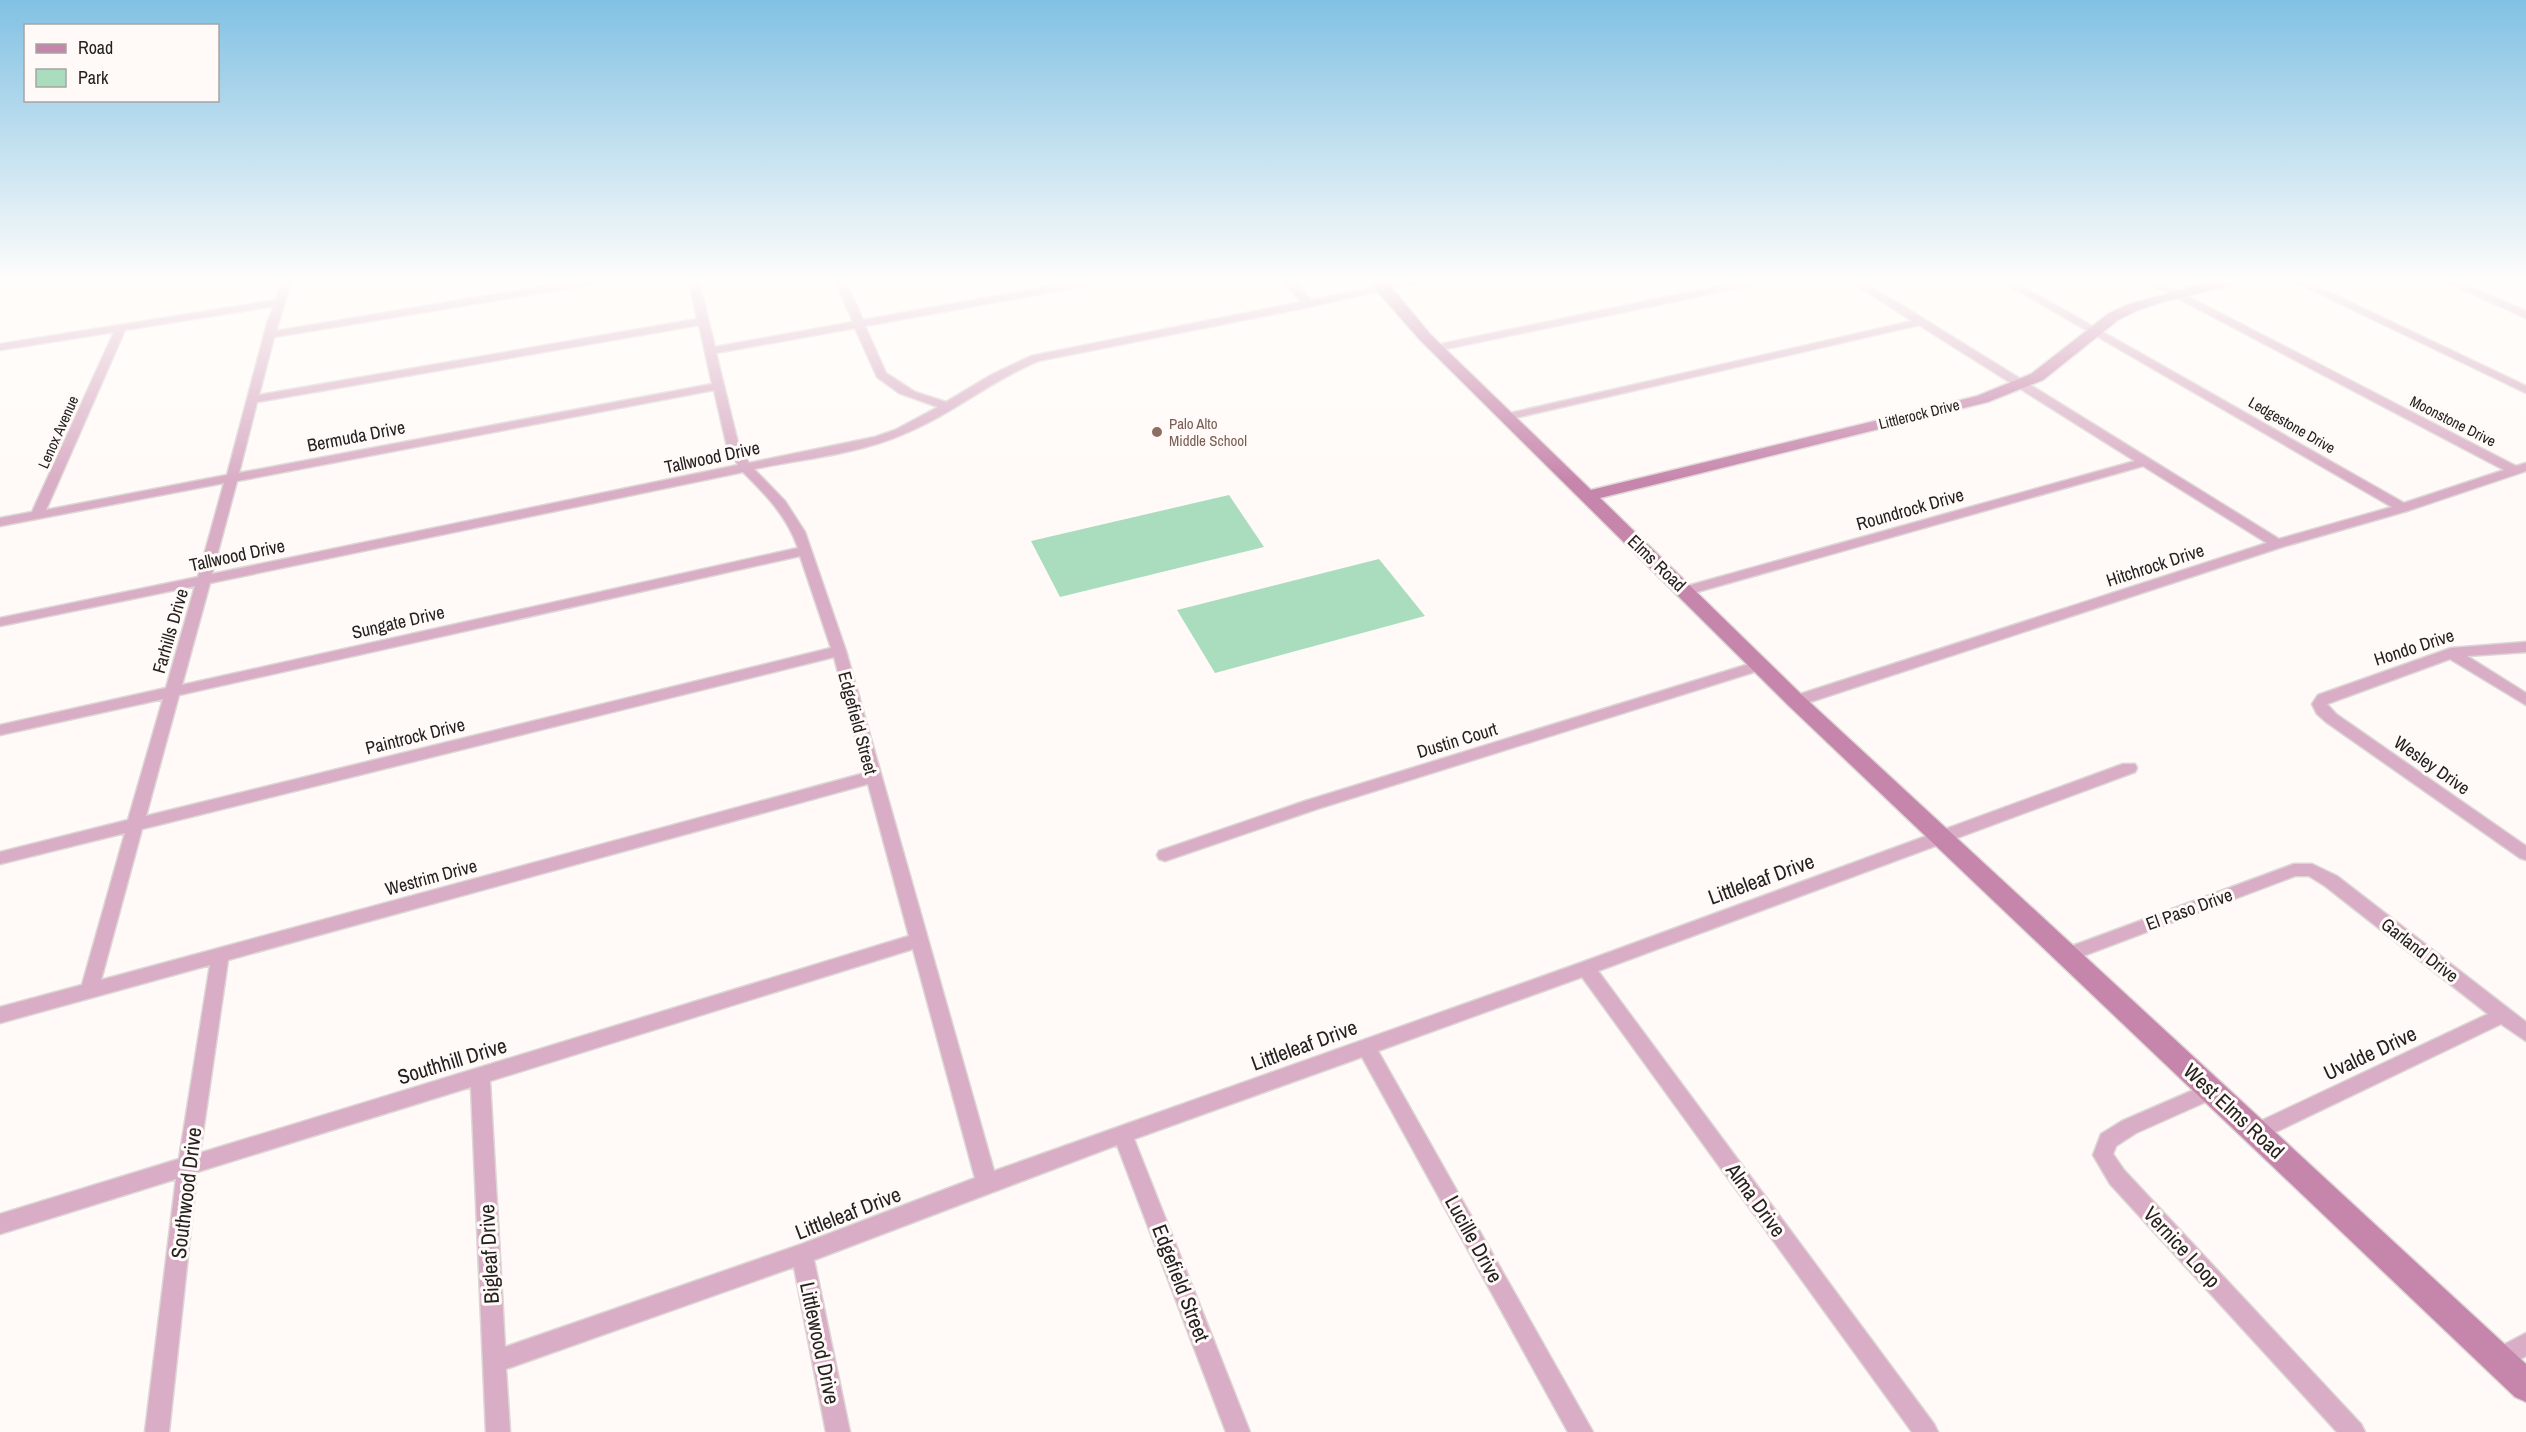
<svg xmlns="http://www.w3.org/2000/svg" width="2526" height="1432" font-family="'Archivo Narrow',sans-serif">
<rect width="100%" height="100%" fill="#fffaf7"/>
<g fill="#aaddbe">
<polygon points="1229,495 1264,547 1060,597 1031,541"/>
<polygon points="1379,559 1425,616 1215,673 1177,610"/>
</g>
<g fill="none" stroke-linecap="round" stroke-linejoin="round">
<g stroke="#dcd7d5" stroke-width="3">
<g id="street">
<path d="M 281,282 L 291,282 L 276,331 L 569,282 L 593,282 L 588,285 L 274,337 L 259,395 L 697,319 L 689,282 L 699,282 L 715,347 L 853,322 L 836,282 L 846,282 L 863,320 L 1073,282 L 1095,282 L 1090,285 L 865,326 L 886,373 L 915,392 L 946,402 L 991,375 L 1031,356 L 1301,302 L 1284,282 L 1295,282 L 1311,300 L 1399,282 L 1420,282 L 1309,307 L 1038,361 C 990,381 950,416 901,435 C 857,454 802,459 754,469 L 785,501 L 805,532 L 846,651 L 994,1171 L 1580,963 L 2123,764 L 2135,764 L 2137,768 L 2135,772 L 1598,971 L 1934,1424 L 1938,1432 L 1912,1432 L 1582,977 L 1378,1051 L 1593,1432 L 1568,1432 L 1362,1057 L 1134,1139 L 1250,1432 L 1226,1432 L 1117,1145 L 814,1260 L 850,1432 L 826,1432 L 794,1267 L 506,1369 L 510,1432 L 486,1432 L 471,1087 L 197,1172 L 169,1432 L 145,1432 L 176,1179 L 0,1234 L 0,1214 L 179,1159 L 210,965 L 0,1023 L 0,1007 L 82,985 L 125,833 L 0,864 L 0,852 L 128,820 L 163,699 L 0,735 L 0,725 L 166,688 L 195,586 L 0,626 L 0,618 L 198,577 L 224,483 L 0,526 L 0,518 L 32,512 L 114,332 L 0,350 L 0,344 L 276,300 ZM 274,306 L 268,320 L 227,475 L 46,510 L 125,330 ZM 699,325 L 712,384 L 239,473 L 257,402 ZM 855,328 L 877,377 L 899,393 L 938,407 L 895,430 L 875,437 L 749,463 L 739,447 L 716,353 ZM 714,390 L 727,447 L 738,465 L 212,574 L 237,481 ZM 743,472 C 766,495 787,516 798,548 L 182,685 L 210,583 ZM 800,556 L 831,648 L 146,816 L 179,695 ZM 834,657 L 865,773 L 101,980 L 142,829 ZM 868,784 L 909,936 L 200,1153 L 228,960 ZM 913,949 L 975,1178 L 802,1244 L 505,1347 L 490,1081 Z"/>
<polygon points="1738,282 1758,282 1753,285 1436,351 1431,348 1436,345"/>
<polygon points="1852,282 1864,282 2279,539 2392,507 2003,282 2015,282 2404,503 2504,470 2147,282 2160,282 2516,466 2526,463 2526,471 2407,511 2282,547 1801,705 1791,705 1789,701 1791,697 2267,543 2143,466 1690,594 1680,594 1678,591 1680,588 2135,461 1919,325 1506,420 1500,417 1506,414 1912,321"/>
<polygon points="2295,282 2308,282 2526,386 2526,393"/>
<polygon points="2445,282 2459,282 2526,311 2526,318"/>
<polygon points="2526,642 2526,652 2467,656 2526,693 2526,705 2450,659 2327,704 2336,714 2526,846 2526,860 2520,858 2326,722 2317,714 2312,704 2318,695 2451,648"/>
<polygon points="1762,660 1769,665 1767,668 1317,809 1165,861 1159,859 1157,855 1159,851 1305,801"/>
<polygon points="2294,864 2312,864 2337,876 2526,1022 2526,1041 2501,1024 2257,1141 2250,1138 2247,1132 2250,1126 2488,1014 2325,886 2309,876 2295,876 2067,962 2061,960 2058,955 2061,950"/>
<polygon points="2212,1082 2219,1084 2222,1090 2219,1096 2136,1133 2116,1146 2113,1154 2124,1170 2361,1424 2365,1432 2337,1432 2110,1184 2093,1155 2101,1134 2122,1121"/>
<polygon points="2526,1333 2526,1356 2498,1371 2490,1368 2487,1360 2490,1352"/>
</g>
</g>
<g stroke="#dcd7d5" stroke-width="3">
<polygon id="secondary" points="1373,282 1387,282 1430,334 1591,490 1977,396 2031,374 2108,314 2126,305 2209,282 2234,282 2232,285 2162,302 2136,311 2118,320 2043,380 1988,402 1600,498 1803,696 2526,1364 2526,1402 2515,1397 1789,706 1420,340 1378,292"/>
</g>
<use href="#street" fill="#d9adc5" fill-rule="evenodd"/>
<use href="#secondary" fill="#c685ab" fill-rule="evenodd"/>
</g>
<linearGradient id="sky" x2="0" y2="1"><stop stop-color="#81c1e3"/><stop offset="0.58" stop-color="#fffdfb"/><stop offset="1" stop-color="#fffdfb" stop-opacity="0"/></linearGradient>
<rect width="2526" height="483" fill="url(#sky)"/>
<circle fill="#8d6e63" stroke="#fffaf7" stroke-width="2" cx="1157" cy="432" r="6"/>
<g text-anchor="middle" dominant-baseline="central" stroke-width="6" stroke-linejoin="round" paint-order="stroke">
<g font-size="15" fill="#242220" stroke="#fffaf7">
<text transform="translate(1919 414) rotate(-14)">Littlerock Drive</text>
<text transform="translate(2453 421) rotate(27)">Moonstone Drive</text>
<text transform="translate(2292 425) rotate(30)">Ledgestone Drive</text>
<text transform="translate(58 432) rotate(-66)">Lenox Avenue</text>
</g>
<g font-size="15" fill="#785e54" stroke="#fffaf7" text-anchor="start">
<text x="1169" y="423">Palo Alto<tspan x="1169" dy="17">Middle School</tspan></text>
</g>
<g font-size="18" fill="#242220" stroke="#fffaf7">
<text transform="translate(356 436) rotate(-11)">Bermuda Drive</text>
<text transform="translate(712 457) rotate(-12)">Tallwood Drive</text>
<text transform="translate(1910 509) rotate(-16)">Roundrock Drive</text>
<text transform="translate(237 555) rotate(-12)">Tallwood Drive</text>
<text transform="translate(1657 563) rotate(44)">Elms Road</text>
<text transform="translate(2155 565) rotate(-18)">Hitchrock Drive</text>
<text transform="translate(398 622) rotate(-13)">Sungate Drive</text>
<text transform="translate(170 631) rotate(-74)">Farhills Drive</text>
<text transform="translate(2414 647) rotate(-18)">Hondo Drive</text>
<text transform="translate(858 723) rotate(75)">Edgefield Street</text>
<text transform="translate(415 736) rotate(-14)">Paintrock Drive</text>
<text transform="translate(1457 740) rotate(-17)">Dustin Court</text>
<text transform="translate(2432 765) rotate(35)">Wesley Drive</text>
<text transform="translate(431 877) rotate(-15)">Westrim Drive</text>
<text transform="translate(2189 909) rotate(-20)">El Paso Drive</text>
<text transform="translate(2420 950) rotate(38)">Garland Drive</text>
</g>
<g font-size="21" fill="#242220" stroke="#fffaf7">
<text transform="translate(1761 879) rotate(-20)">Littleleaf Drive</text>
<text transform="translate(1304 1045) rotate(-20)">Littleleaf Drive</text>
<text transform="translate(2370 1053) rotate(-25)">Uvalde Drive</text>
<text transform="translate(452 1061) rotate(-17)">Southhill Drive</text>
<text transform="translate(2234 1111) rotate(43)">West Elms Road</text>
<text transform="translate(186 1193) rotate(-83)">Southwood Drive</text>
<text transform="translate(1756 1200) rotate(54)">Alma Drive</text>
<text transform="translate(848 1213) rotate(-21)">Littleleaf Drive</text>
<text transform="translate(1474 1239) rotate(61)">Lucille Drive</text>
<text transform="translate(2182 1247) rotate(47)">Vernice Loop</text>
<text transform="translate(489 1254) rotate(-93)">Bigleaf Drive</text>
<text transform="translate(1181 1283) rotate(69)">Edgefield Street</text>
<text transform="translate(820 1343) rotate(78)">Littlewood Drive</text>
</g>
</g>
<rect x="24" y="24" width="195" height="78" fill="#fffaf7" stroke="#a7a4a1" stroke-width="1.5"/>
<rect x="36" y="44" width="30" height="9" fill="#c685ab" stroke="#a7a4a1" stroke-width="1.5"/>
<text x="78" y="54" font-size="18" fill="#242220">Road</text>
<rect x="36" y="69" width="30" height="18" fill="#aaddbe" stroke="#a7a4a1" stroke-width="1.5"/>
<text x="78" y="84" font-size="18" fill="#242220">Park</text>
</svg>
